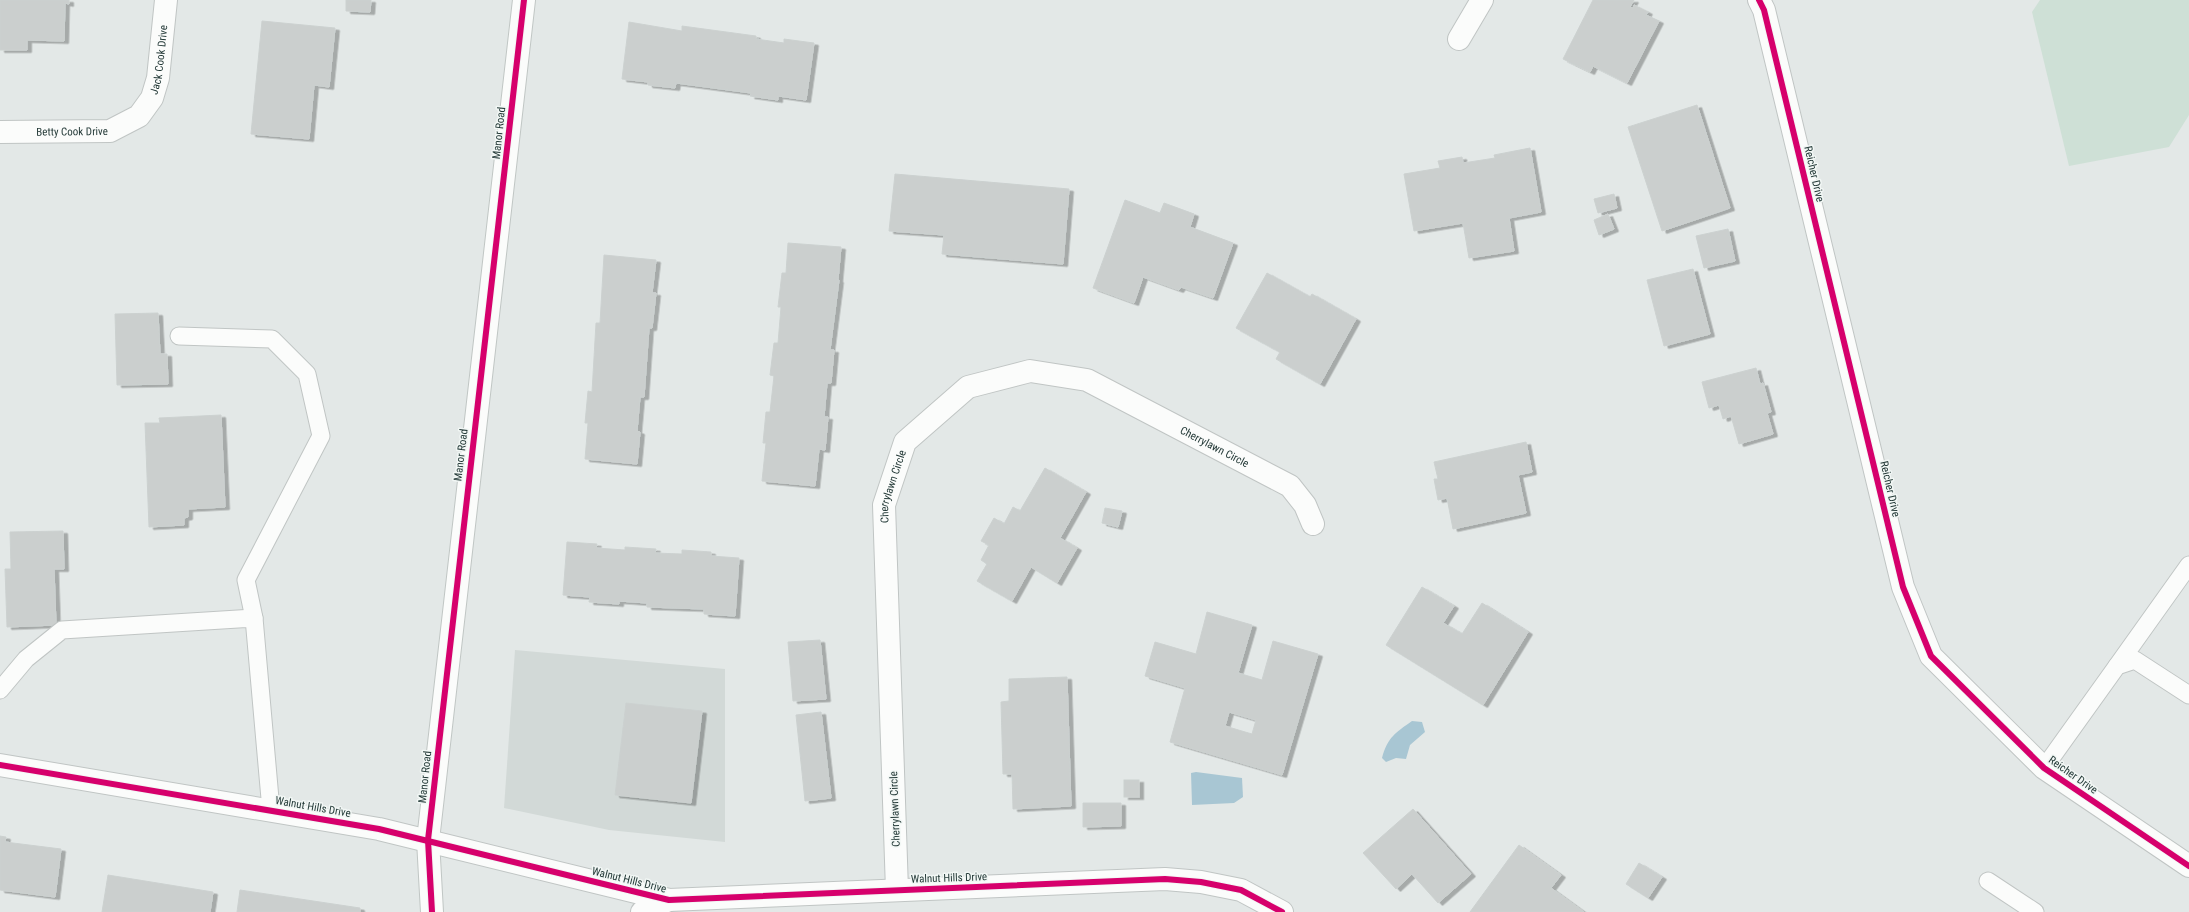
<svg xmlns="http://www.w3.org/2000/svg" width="2189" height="912" font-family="'Roboto Condensed',sans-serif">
<defs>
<filter id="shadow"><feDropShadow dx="4.5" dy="2.5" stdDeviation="0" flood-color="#0004"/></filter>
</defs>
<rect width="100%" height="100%" fill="#e3e8e7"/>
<polygon fill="#d2d9d7" points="515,650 725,669 725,842 609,830 504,808"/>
<polygon fill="#cee0d6" points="2040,0 2189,0 2189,115 2169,147 2069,166 2032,12"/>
<g fill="#a8c6d3">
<path d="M 1412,721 L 1422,722 L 1425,732 L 1410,745 L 1406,759 L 1396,758 L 1386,762 L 1382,758 C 1388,737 1395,733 1412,721 Z"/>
<polygon points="1196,772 1242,778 1243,797 1234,803 1192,805 1191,773"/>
</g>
<g fill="#cbcfce" stroke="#ccd1d0" fill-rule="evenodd" filter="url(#shadow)">
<polygon points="0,0 69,0 69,4 65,3 64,41 27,40 27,50 0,50"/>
<polygon points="346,0 371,0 370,12 346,11"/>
<polygon points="1593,0 1634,0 1630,7 1633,8 1634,5 1648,12 1646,15 1659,21 1627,83 1593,66 1590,72 1563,59"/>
<polygon points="262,21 335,28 329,87 314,85 309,139 251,134"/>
<polygon points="629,22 682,31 682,26 756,36 756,39 784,43 784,39 814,43 806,100 778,96 778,100 750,96 751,93 676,83 675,88 648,85 648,82 622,79"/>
<polygon points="1697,105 1730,208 1662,231 1628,127"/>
<polygon points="1530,148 1541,212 1509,218 1514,251 1469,258 1463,223 1414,231 1404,174 1440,168 1438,161 1462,157 1463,163 1495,158 1494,155"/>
<polygon points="895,174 1069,189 1063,264 942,254 944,235 889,231"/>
<polygon points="1614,194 1617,208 1598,213 1594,199"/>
<polygon points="1125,200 1160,213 1164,203 1194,214 1190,227 1233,243 1213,298 1181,287 1179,290 1143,277 1134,303 1093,288"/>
<polygon points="1608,214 1614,229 1599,235 1594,220"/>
<polygon points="1728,229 1735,261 1704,268 1696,236"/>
<polygon points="788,243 841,247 838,280 839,280 830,350 834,350 831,383 827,383 824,417 828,417 825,450 819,449 815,486 762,481 766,443 763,443 766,412 770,412 774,376 770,375 774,343 778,343 781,307 778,307 782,273 786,273"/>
<polygon points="604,255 656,260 652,293 656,293 652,328 649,328 644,397 640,397 637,431 640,432 637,464 585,459 588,423 585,423 588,391 592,392 596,323 600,323"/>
<polygon points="1693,269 1710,334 1664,346 1647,280"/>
<polygon points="1267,273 1310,297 1312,294 1356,319 1320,384 1276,359 1280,352 1236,328"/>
<polygon points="158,313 160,354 167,354 168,384 117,385 115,314"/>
<polygon points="1756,368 1760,384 1763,383 1771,412 1767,413 1773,434 1739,444 1731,416 1723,419 1719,405 1709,408 1702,382"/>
<polygon points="221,415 225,507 188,509 188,517 184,518 184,525 149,527 145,423 160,423 159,418"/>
<polygon points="1526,442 1532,472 1518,475 1526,513 1453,529 1447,498 1438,500 1434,479 1438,479 1434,462"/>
<polygon points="1045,468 1086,492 1060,538 1077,548 1057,583 1031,567 1012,601 977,581 987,564 981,560 989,545 981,541 994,518 1004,524 1013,507 1020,511"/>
<polygon points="1105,508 1122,511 1118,527 1102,523"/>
<polygon points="63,531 64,569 54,569 56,625 7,627 5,569 11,569 10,532"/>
<polygon points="567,542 597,544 596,548 625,550 625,547 656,549 655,553 682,554 682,550 711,552 711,556 739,558 735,616 704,614 704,609 647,607 647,603 619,601 619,604 589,602 590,597 563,595"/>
<polygon points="1422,587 1454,606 1443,623 1462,634 1482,603 1528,632 1483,705 1386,645"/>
<path d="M 1207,612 L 1252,625 L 1238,673 L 1262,680 L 1273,641 L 1318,654 L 1282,775 L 1170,742 L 1185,688 L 1145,676 L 1155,642 L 1196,654 ZM 1229,712 L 1256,720 L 1252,734 L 1225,726 Z"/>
<polygon points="820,640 826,699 793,701 788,642"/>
<polygon points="1067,677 1071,806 1013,809 1012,774 1003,774 1001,702 1009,701 1009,679"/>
<polygon points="626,703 702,711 691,803 615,795"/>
<polygon points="821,712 831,798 805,801 796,715"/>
<rect x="1124" y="780" width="15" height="17"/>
<polygon points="1083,803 1121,803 1121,826 1083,827"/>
<polygon points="1413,809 1471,874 1438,903 1412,874 1396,889 1363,853"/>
<polygon points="0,836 6,837 5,842 61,849 55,897 0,890"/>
<polygon points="1519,845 1561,875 1551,888 1584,912 1470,912"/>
<polygon points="1639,863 1662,877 1648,898 1626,884"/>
<polygon points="108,875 213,892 210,912 102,912"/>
<polygon points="240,890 360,908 360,912 237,912"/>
</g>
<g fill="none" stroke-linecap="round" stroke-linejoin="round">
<g stroke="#c0c5c4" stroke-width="19">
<g id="service">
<polyline points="179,336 272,339 307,374 321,436 246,580 254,618"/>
<polyline points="2117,666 2189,565"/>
<polyline points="0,690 26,659 62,630 254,618 271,810"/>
<polyline points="2044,768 2117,666 2135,660 2189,695"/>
<polyline points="1988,881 2035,912"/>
</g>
</g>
<g stroke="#c0c5c4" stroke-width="24">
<g id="minor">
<polyline points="1759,0 1764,10 1903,587 1931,656 2044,768 2189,866"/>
<polyline points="1459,39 1482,0"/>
<path id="s1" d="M 0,132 L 110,131 L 139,116 L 152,98 L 158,78 L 166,0"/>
<polyline points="0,765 379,829 669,900 1165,879 1201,882 1241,890 1282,912"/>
<path id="s2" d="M 897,890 L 884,505 L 905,442 L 968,387 L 1030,371 L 1087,380 L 1290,486 L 1305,505 L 1313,524"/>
<polyline points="642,912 669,900"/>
</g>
</g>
<g stroke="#c0c6c4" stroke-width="24">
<polyline id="secondary" points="432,912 428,840 524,0"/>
</g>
<use href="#service" stroke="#fbfcfb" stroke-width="17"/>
<use href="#minor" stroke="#fbfcfb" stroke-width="22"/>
<use href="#secondary" stroke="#fbfcfb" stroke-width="22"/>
<g stroke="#f2f7f5" stroke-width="8">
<g id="cycleway">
<polyline points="1759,0 1764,10 1903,587 1931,656 2044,768 2189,866"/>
<polyline points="0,765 379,829 669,900 1165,879 1201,882 1241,890 1282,912"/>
<polyline points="432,912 428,840 524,0"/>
</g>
</g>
<use href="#cycleway" stroke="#d6006c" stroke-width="6"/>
</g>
<g text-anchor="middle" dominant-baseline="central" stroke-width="3" stroke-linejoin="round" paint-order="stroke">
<g font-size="11" fill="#233937" stroke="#f2f7f5">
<text stroke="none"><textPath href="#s1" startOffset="204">Jack Cook Drive</textPath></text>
<text stroke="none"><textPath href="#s1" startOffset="72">Betty Cook Drive</textPath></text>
<text transform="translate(499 133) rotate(-84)">Manor Road</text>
<text transform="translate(1814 174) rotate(77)">Reicher Drive</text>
<text stroke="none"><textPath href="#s2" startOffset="801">Cherrylawn Circle</textPath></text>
<text transform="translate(461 455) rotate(-83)">Manor Road</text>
<text stroke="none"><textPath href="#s2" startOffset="405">Cherrylawn Circle</textPath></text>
<text transform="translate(1890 489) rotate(77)">Reicher Drive</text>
<text transform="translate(2073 775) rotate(35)">Reicher Drive</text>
<text transform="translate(425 777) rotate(-84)">Manor Road</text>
<text transform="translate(313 807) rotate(10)">Walnut Hills Drive</text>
<text transform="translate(895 809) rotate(-92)">Cherrylawn Circle</text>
<text transform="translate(949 878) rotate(-2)">Walnut Hills Drive</text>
<text transform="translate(629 880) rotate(14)">Walnut Hills Drive</text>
</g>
</g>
</svg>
